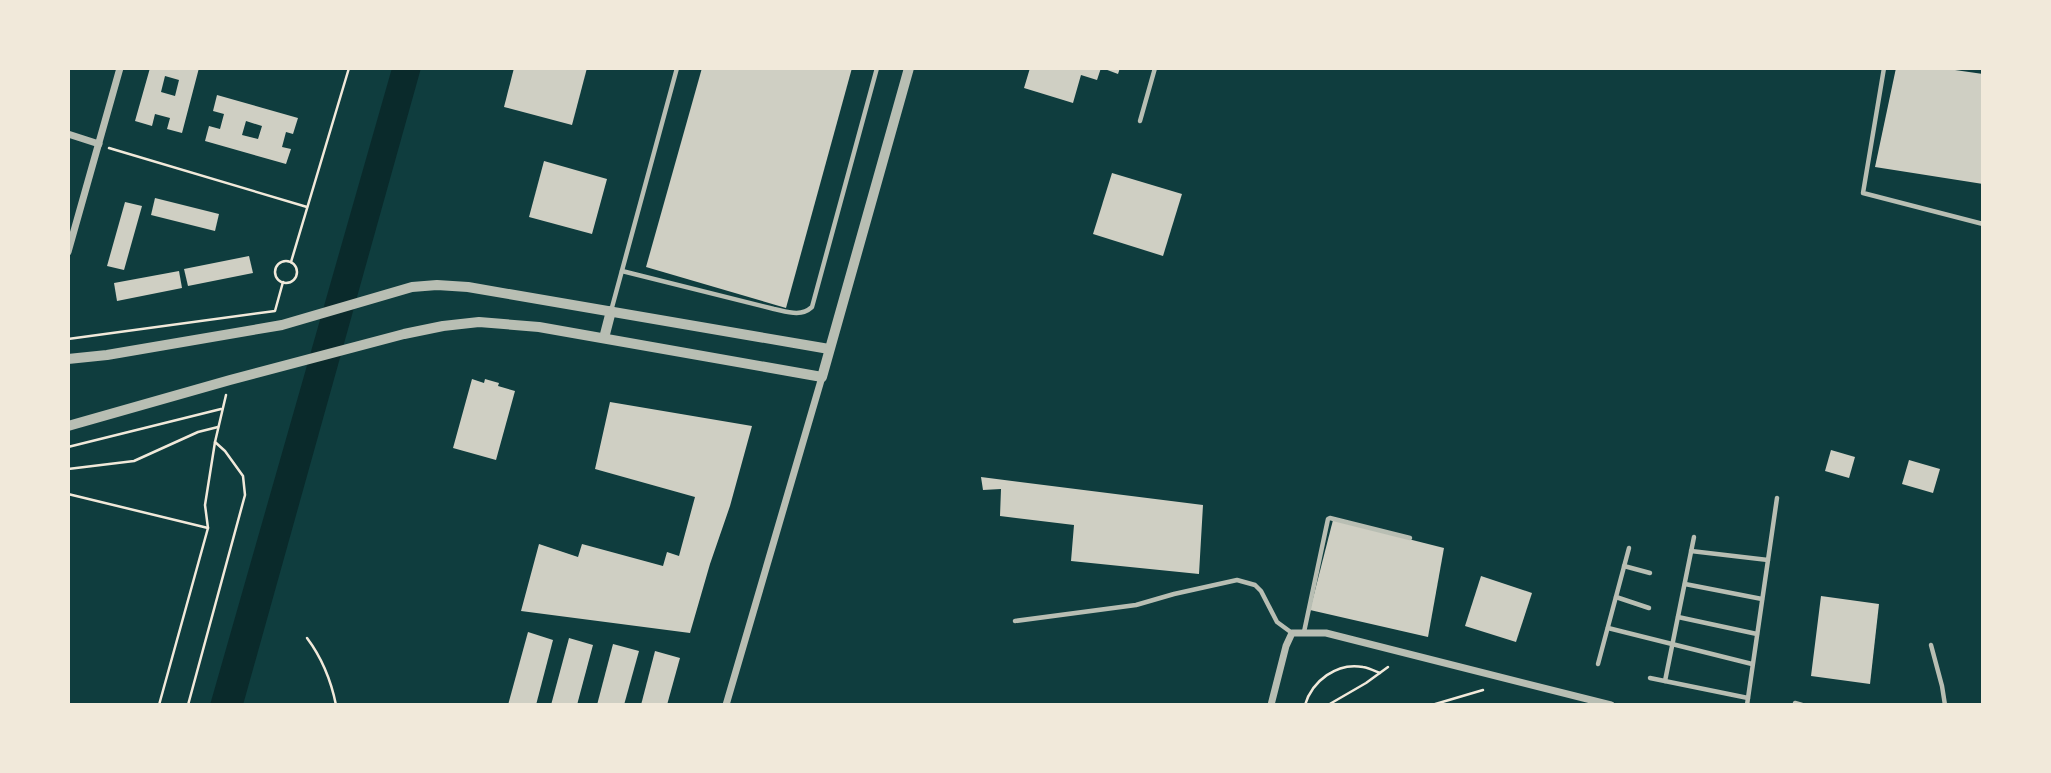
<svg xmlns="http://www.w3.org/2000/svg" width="2051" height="773" font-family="'PT Sans',sans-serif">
<rect width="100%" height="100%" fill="#0f3d3e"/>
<polygon fill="#0a2a2b" points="392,68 421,68 243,705 210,705"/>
<g fill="#cfcfc3" fill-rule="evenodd">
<path d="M 150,68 L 199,68 L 182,133 L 167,129 L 170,118 L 155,114 L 152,126 L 135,121 ZM 165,76 L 179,80 L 175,96 L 161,92 Z"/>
<polygon points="514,68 587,68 572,125 504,107"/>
<polygon points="702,68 852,68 786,308 646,267"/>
<polygon points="1030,68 1101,68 1097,80 1081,75 1073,103 1024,88"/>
<polygon points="1102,68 1120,68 1118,74"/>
<polygon points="1896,68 1941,68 1983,74 1983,184 1875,167"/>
<path d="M 217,95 L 298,118 L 293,134 L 286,132 L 282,147 L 291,149 L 286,164 L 205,141 L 209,126 L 220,129 L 224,114 L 213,111 ZM 246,121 L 262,126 L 258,139 L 242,135 Z"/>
<polygon points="544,161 607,179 592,234 529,217"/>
<polygon points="1112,173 1182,194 1163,256 1093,234"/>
<polygon points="155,198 219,214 215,231 151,215"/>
<polygon points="125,202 142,206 124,270 107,266"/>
<polygon points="249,256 253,273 188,286 184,269"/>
<polygon points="179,271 182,288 117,301 114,283"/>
<polygon points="472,379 484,383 485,379 499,383 498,386 515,391 496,460 453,448"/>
<polygon points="610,402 752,426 730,506 710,564 690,633 521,611 539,544 578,557 582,544 663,566 667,552 679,556 695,497 595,469"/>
<polygon points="1831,450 1855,457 1849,478 1825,471"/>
<polygon points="1909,460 1940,469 1933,493 1902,484"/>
<polygon points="981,477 1203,505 1199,574 1071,561 1074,525 1000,516 1001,489 983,490"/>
<polygon points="1333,520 1444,548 1428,637 1310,610"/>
<polygon points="1481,576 1532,593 1516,642 1465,626"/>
<polygon points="1821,596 1879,604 1870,684 1811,676"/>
<polygon points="528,632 553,640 536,705 508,705"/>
<polygon points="569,638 593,645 577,705 551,705"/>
<polygon points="613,644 639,651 624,705 597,705"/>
<polygon points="655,651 680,658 667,705 641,705"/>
</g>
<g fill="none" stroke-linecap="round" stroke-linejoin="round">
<g stroke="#f1e9da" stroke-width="2.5">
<polyline points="109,148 307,207"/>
<circle cx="286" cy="272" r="11"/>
<polyline points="291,262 349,68"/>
<polyline points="68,339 275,311 283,282"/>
<polyline points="68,447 221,409"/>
<polyline points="68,469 134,461 198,432 218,427"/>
<polyline points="68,494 208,528"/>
<path d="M 307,638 C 322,658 331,680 336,705"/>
<polyline points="159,705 208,528 205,505 215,442 226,395"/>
<polyline points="188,705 245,495 243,476 225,451 215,442"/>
<path d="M 1305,705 C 1312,681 1337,662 1363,667 C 1369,668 1375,671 1380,673"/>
<polyline points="1328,705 1366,683 1388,667"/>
<polyline points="1432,705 1483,690"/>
</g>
<g stroke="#b8beb3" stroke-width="4.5">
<polyline points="1884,68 1863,193 1983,224"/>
<polyline points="1140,121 1155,68"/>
<path d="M 622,271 L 774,309 C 788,312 801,317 812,307 L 877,68"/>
<polyline points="611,311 677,68"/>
<polyline points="1691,551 1768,560"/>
<polyline points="1624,566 1650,573"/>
<polyline points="1685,584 1762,599"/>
<polyline points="1616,597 1649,608"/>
<polyline points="1678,617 1757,634"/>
<polyline points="1015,621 1136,605 1174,594 1237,580 1255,585 1261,591 1277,622 1292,633"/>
<polyline points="1608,628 1752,664"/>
<polyline points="1304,632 1328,519 1330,518 1410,538"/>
<polyline points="1931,645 1942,686 1945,705"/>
<polyline points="1598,664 1629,548"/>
<polyline points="1650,678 1748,698"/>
<polyline points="1665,681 1694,537"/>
<polyline points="1795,703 1802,705"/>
<polyline points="1747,705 1777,498"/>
</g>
<g stroke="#b8beb3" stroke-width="7">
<polyline points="68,134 99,144"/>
<polyline points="68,252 120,68"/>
<polyline points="726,705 822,377"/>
<polyline points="1271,705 1286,646 1292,633 1326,633 1611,705"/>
</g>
<g stroke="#b8beb3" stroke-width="10">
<polyline points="604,338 611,311"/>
<polyline points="68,359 107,355 282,325 412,287 437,285 468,287 829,349"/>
<polyline points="68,426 230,380 404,334 443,326 479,322 539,327 822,377 909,68"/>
</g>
</g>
<rect width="2051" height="773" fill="none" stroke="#f1e9da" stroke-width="140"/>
</svg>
